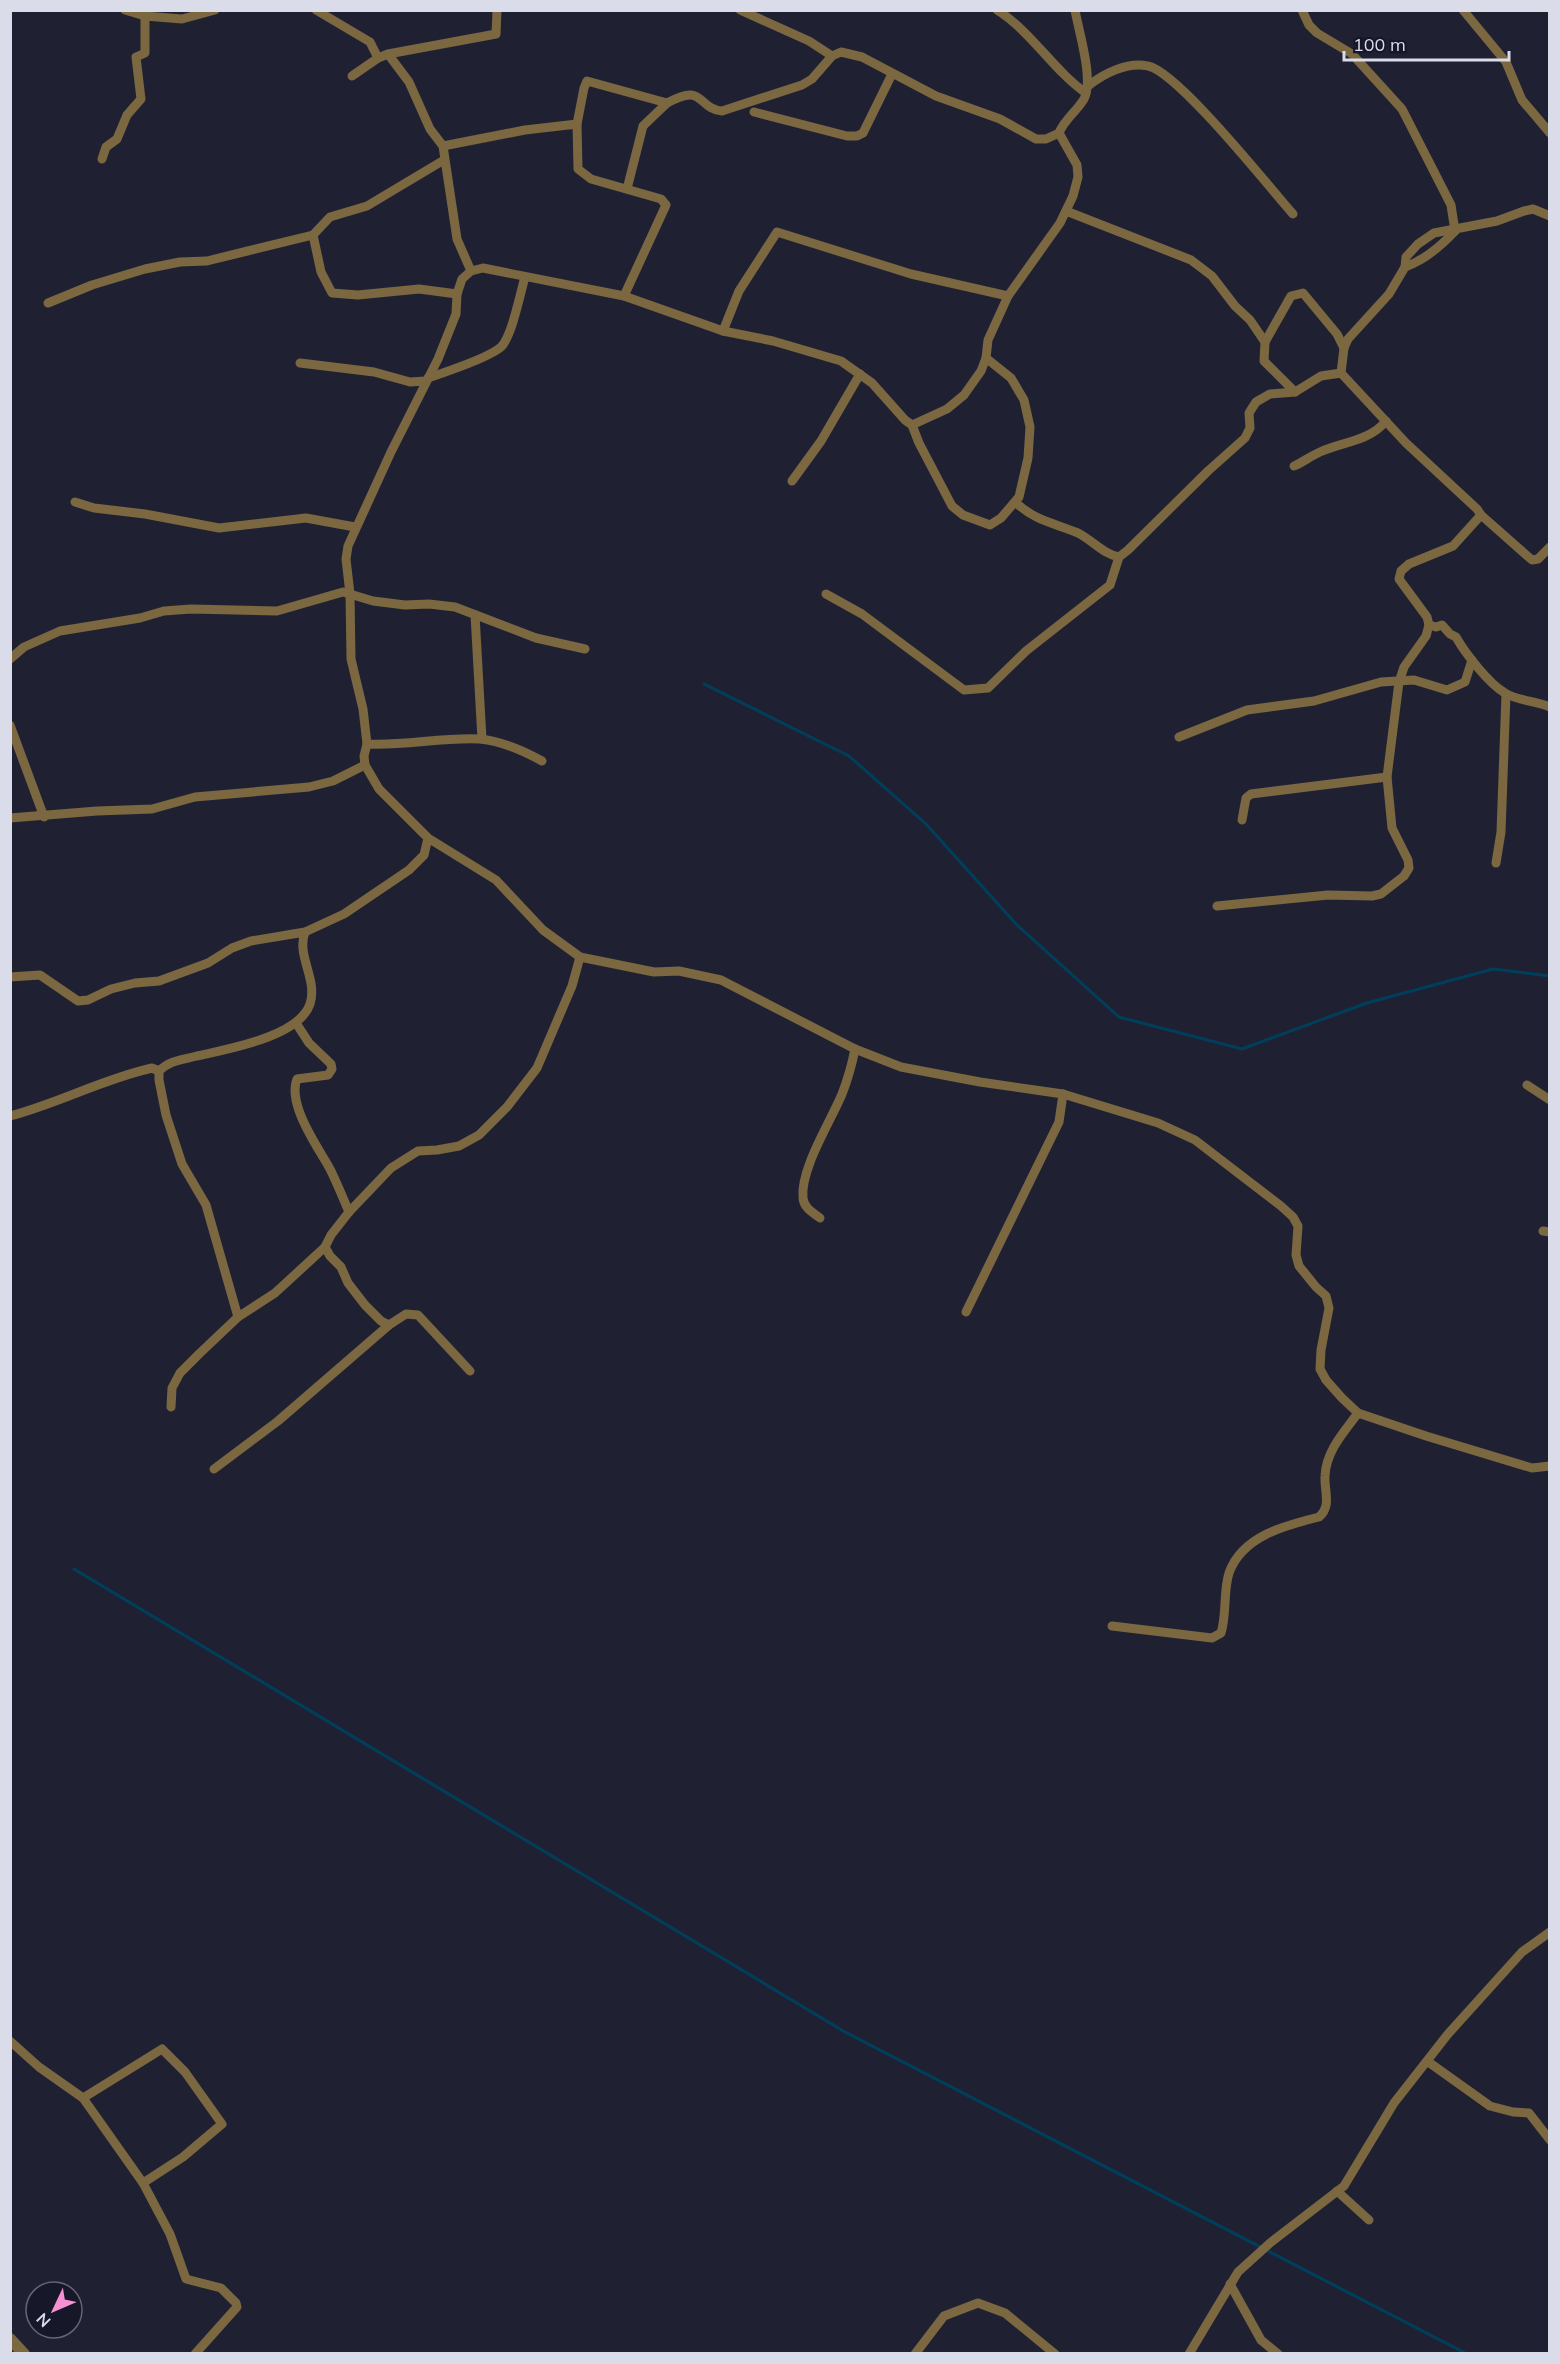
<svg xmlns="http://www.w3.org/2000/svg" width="1560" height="2364" font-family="Mulish,sans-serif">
<rect width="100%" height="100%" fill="#1f2133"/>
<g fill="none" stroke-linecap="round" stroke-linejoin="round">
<g stroke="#003f5b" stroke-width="3">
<polyline points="704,684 849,756 926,824 1016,924 1119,1017 1242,1049 1367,1003 1493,969 1550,976"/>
<polyline points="74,1569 845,2032 1467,2354"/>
</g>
<g stroke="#7b6740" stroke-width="9">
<polyline points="125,10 145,16 182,19 215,10"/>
<polyline points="316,10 370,42 378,58 388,54 409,82 430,129 443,146 457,239 471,271"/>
<polyline points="740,10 809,41 832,56"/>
<path d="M 997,10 C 1031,31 1054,71 1086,93"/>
<polyline points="1302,10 1309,25 1317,33 1352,54 1402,109 1451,205 1455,231"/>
<polyline points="1463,10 1506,62 1522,100 1550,133"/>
<polyline points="388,54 496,34 497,10"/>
<polyline points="352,76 378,58"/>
<path d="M 1088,86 C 1103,74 1128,61 1148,66 C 1178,72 1269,187 1293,214"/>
<polyline points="754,112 847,136 857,136 863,133 892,74"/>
<polyline points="577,124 578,169 591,179 661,199 666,205 624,296"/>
<path d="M 443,146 L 525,130 L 577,124 L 584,88 L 587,81 L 667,103 C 705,82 696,108 722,111 L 802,85 L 812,79 L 832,56 L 841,52 L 862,57 L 936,96 L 1000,119 L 1036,139 L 1046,139 L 1059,133"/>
<polyline points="102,159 106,147 117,139 127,115 141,99 136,57 145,53 145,16"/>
<polyline points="627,189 643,126 667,103"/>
<polyline points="1066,211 1191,260 1212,276 1235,306 1250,320 1265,342 1264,361 1295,392"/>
<polyline points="1550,216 1533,209 1524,211 1497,221 1434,233 1418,244 1406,257 1405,267 1389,294 1348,339 1344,348 1341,373 1406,443 1477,509 1481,515 1532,560 1538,559 1550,547"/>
<polyline points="313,235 321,272 332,293 358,295 419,289 457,294"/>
<path d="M 1405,267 C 1425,260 1441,246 1455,231"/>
<polyline points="48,303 92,285 145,269 180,262 207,261 313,235 330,217 367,206 444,160"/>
<polyline points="723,331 739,291 777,232 911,274 1008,296"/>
<polyline points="1265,342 1291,296 1303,293 1337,334 1344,348"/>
<polyline points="986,358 1011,378 1024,400 1030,427 1028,458 1019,497 1001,518 990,525 963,515 952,506 919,443 912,425 905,420 872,383 841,361 773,341 723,331 624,296 483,268 471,271 462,279 457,294 456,314 438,359 391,452 348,546 346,559 350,594 351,659 363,709 367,744 364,756 365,765 379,789 428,838 496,880 543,930 580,957 654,972 679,971 721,980 855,1049 901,1067 980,1082 1063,1094 1158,1123 1195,1140 1281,1206 1293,1217 1298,1226 1296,1255 1299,1266 1316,1287 1326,1296 1329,1308 1321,1350 1320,1369 1326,1380 1342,1398 1358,1413 1426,1436 1532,1468 1550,1466"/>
<polyline points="300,363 374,372 410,382 426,381"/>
<path d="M 428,378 C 443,373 490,357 501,347 C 512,336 520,294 525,277"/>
<path d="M 912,425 L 947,409 L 964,395 L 981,371 L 986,358 L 988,340 L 1008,296 L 1060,223 L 1073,196 L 1078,177 L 1077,165 L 1059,133 C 1064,120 1077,111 1084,99 C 1094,79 1079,33 1075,10"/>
<path d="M 1294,466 C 1303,462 1311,456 1320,452 C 1342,442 1370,441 1386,421"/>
<polyline points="792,481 821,441 860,374"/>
<polyline points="75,502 94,508 145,514 219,528 306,518 355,527"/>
<path d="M 1015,502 C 1037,522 1052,522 1078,533 C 1092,540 1103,554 1119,557 L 1128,550 L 1208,471 L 1245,438 L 1250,428 L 1249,413 L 1256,402 L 1270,394 L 1295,392 L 1321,376 L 1341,373"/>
<polyline points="826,594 862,614 964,690 988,688 1026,651 1110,585 1119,557"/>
<polyline points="475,615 482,739"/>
<path d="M 1429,625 L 1436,627 L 1442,625 L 1450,634 L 1456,637 C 1465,653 1489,684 1505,693 C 1518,701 1536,701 1550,707"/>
<polyline points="10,659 24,647 60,631 140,618 164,611 191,609 277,611 343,592 373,601 405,605 429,604 455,607 536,638 585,649"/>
<polyline points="10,725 44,817"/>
<polyline points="1179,737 1247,710 1314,701 1381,682 1414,680 1447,690 1465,682 1472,660"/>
<path d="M 367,744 C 405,746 442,737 480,739 C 500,741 524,751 542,761"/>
<polyline points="10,818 97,811 152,809 195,797 309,787 333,781 365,765"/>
<polyline points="1242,820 1246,798 1251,794 1387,777"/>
<polyline points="1496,863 1501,832 1506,694"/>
<polyline points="1217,906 1328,895 1372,896 1381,894 1404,876 1409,868 1408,860 1392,828 1387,777 1399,682 1404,667 1426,636 1429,625 1427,617 1399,579 1401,571 1409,564 1453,546 1481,515"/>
<polyline points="10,977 40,975 78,1001 88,1000 111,989 135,983 159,981 208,963 232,948 251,941 305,932 344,914 409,870 424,855 428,838"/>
<path d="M 296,1023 L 309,1043 L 331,1064 L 332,1069 L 328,1075 L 297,1079 C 287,1105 318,1147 330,1169 C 337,1183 343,1198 349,1212"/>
<polyline points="1527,1085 1550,1100"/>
<path d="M 10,1116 C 59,1103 103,1079 152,1068 L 159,1071"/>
<path d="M 820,1218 C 812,1212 804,1208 803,1198 C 800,1169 831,1121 842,1094 C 848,1079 852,1064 855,1049"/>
<polyline points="1543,1231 1550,1232"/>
<polyline points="966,1312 1059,1122 1063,1094"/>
<path d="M 238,1317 L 206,1205 L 182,1164 L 166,1115 L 159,1080 L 159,1071 C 170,1060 182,1060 197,1056 C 227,1049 299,1037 310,1004 C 318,979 296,956 305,932"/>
<polyline points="470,1371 418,1315 406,1314 389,1325 381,1321 365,1305 348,1283 341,1267 330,1256 325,1247 331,1235 349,1212 391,1168 418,1151 437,1150 459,1146 479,1135 507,1107 537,1068 572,986 580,957"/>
<polyline points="171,1407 172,1388 180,1373 199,1354 238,1317 275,1293 325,1247"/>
<polyline points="214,1469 278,1421 389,1325"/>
<path d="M 1112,1626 L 1212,1638 L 1221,1633 C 1227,1614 1223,1592 1229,1573 C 1242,1536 1286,1525 1319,1517 C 1332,1506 1324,1491 1325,1476 C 1326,1451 1344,1432 1358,1413"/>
<polyline points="10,2041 39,2067 83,2098 143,2183 183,2157 222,2124 185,2072 162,2049 83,2098"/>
<polyline points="1427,2061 1490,2106 1513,2112 1529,2113 1550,2140"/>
<polyline points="143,2183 170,2234 186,2279 221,2288 236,2303 237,2307 195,2354"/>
<polyline points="1337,2191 1369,2220"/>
<polyline points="1230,2284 1261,2340 1278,2354"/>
<polyline points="915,2354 944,2316 978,2303 1005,2313 1055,2354"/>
<polyline points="1189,2354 1238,2272 1270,2243 1344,2186 1394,2103 1448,2034 1522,1952 1550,1932"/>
</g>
<polyline stroke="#7b6740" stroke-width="12" points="10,2339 24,2354"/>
</g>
<rect width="1560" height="2364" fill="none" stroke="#dadce9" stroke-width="24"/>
<g transform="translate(54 2310) rotate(226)"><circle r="28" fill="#161729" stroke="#646676" stroke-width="1.5"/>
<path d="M0-4.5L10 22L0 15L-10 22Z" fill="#f690d0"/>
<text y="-9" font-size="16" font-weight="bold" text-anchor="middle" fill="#dadce9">N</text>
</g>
<path d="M1344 51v9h165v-9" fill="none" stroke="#dadce9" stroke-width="3"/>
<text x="1353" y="51" font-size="18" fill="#dadce9" stroke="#161729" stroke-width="4.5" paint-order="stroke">100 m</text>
</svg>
